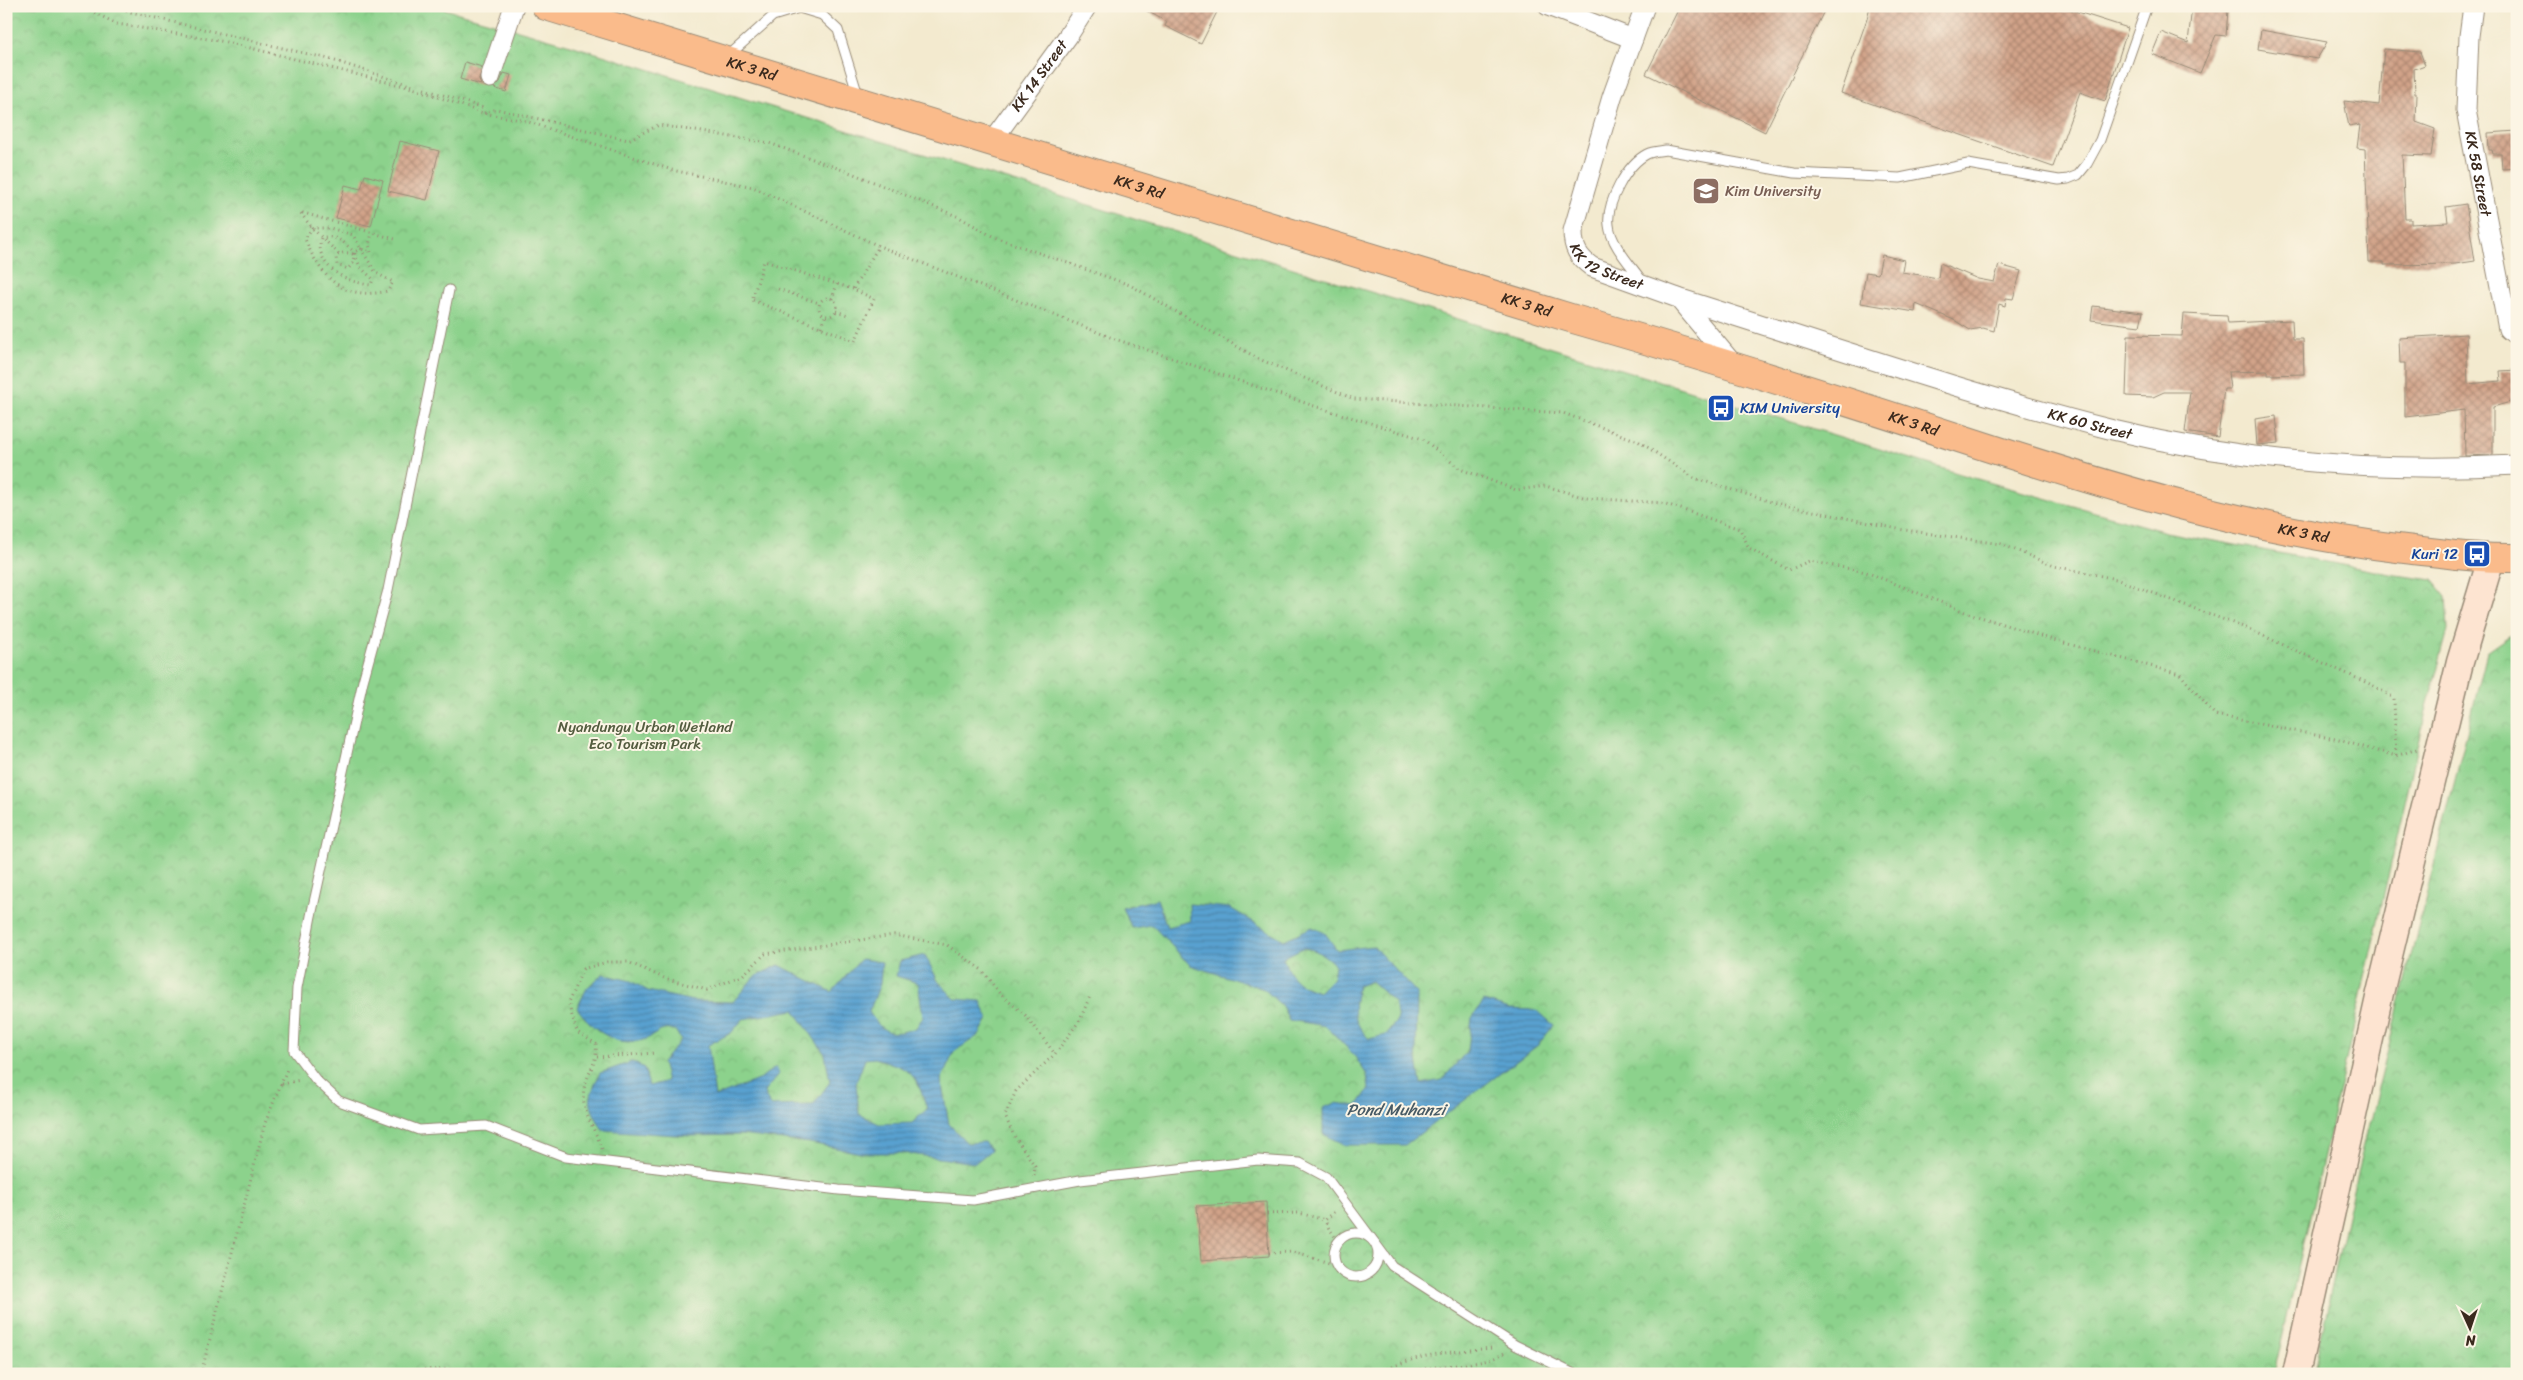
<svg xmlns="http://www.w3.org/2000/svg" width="2523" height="1380" font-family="Sriracha,sans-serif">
<defs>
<pattern id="park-crowns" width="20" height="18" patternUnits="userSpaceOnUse" patternTransform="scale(1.25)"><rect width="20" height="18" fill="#8cd28c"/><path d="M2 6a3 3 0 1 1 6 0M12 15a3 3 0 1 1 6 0" fill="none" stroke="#7ab478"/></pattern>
<pattern id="water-rules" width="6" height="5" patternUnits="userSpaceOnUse" patternTransform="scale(1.25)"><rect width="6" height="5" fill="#59a1d0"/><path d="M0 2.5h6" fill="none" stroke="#4b83a8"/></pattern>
<pattern id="building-cross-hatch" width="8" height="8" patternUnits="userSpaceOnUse" patternTransform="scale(1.25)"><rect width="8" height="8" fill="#d1a389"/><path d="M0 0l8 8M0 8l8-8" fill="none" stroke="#ab856f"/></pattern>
</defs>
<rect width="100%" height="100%" fill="#fcf5e5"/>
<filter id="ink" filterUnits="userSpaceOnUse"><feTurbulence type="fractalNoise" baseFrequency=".02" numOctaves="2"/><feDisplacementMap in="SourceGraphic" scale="10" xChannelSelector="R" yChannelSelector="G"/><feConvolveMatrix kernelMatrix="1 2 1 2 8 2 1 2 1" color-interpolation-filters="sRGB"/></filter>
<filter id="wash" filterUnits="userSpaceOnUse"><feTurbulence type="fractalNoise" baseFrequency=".0096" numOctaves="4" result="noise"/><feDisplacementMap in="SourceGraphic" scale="20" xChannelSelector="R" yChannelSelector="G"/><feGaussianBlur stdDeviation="1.12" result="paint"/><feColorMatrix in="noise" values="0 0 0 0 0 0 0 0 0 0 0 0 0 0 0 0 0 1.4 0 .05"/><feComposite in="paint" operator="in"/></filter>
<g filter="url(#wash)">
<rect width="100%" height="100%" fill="#f3eacf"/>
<g fill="url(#park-crowns)" stroke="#647e55">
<polygon points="6,6 434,6 567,44 1970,477 2166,532 2396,575 2433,580 2446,596 2448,630 2427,707 2274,1374 6,1374"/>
<polygon points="2517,631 2517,1374 2313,1374 2352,1193 2487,652"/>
</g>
<g fill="url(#water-rules)" stroke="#4a6677" fill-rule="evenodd">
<path d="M 1157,899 L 1167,927 L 1190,921 L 1189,904 L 1230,908 L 1284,940 L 1312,927 L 1325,933 L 1337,950 L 1373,946 L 1417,993 L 1416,1054 L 1421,1084 L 1442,1080 L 1468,1050 L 1472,1018 L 1484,1001 L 1510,1009 L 1536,1010 L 1554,1025 L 1538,1045 L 1405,1145 L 1345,1145 L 1323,1134 L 1323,1108 L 1336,1103 L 1357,1106 L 1369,1089 L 1367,1075 L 1354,1055 L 1326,1026 L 1289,1020 L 1282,1006 L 1264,989 L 1190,965 L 1152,925 L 1132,928 L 1122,908 ZM 1302,948 C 1317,949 1325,955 1335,965 L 1333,978 L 1319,992 C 1297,985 1292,980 1283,958 ZM 1371,981 L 1394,1002 L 1398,1019 L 1386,1035 L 1369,1039 C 1352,1021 1352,1010 1358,986 Z"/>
<path d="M 925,955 L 938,981 L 955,999 L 981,1001 L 988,1019 L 979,1035 L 954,1052 L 941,1080 L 949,1124 L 967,1143 L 984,1142 L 991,1150 L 975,1163 L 903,1153 L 861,1153 L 810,1143 L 740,1135 L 690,1136 L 603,1130 C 587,1103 587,1101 600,1073 L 632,1062 L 644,1068 L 649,1086 L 667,1081 L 662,1063 L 681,1040 L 675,1030 C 658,1027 657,1036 643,1040 C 614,1048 593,1029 577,1008 L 587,988 L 603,974 L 631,981 L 648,991 L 693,1001 L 733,1002 L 754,977 L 779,965 L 832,992 L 861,959 L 882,962 L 880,984 L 869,1012 C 884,1035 891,1036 916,1028 L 923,1017 L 918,983 L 896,976 L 900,961 ZM 794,1010 L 825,1054 L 830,1082 L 813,1105 L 770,1106 L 764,1092 L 779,1074 L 776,1067 L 758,1080 L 715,1097 L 708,1045 L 731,1033 L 743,1019 ZM 875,1058 C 911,1069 916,1072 927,1109 L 912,1123 L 879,1124 L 859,1114 L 856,1083 L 865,1059 Z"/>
</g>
<g id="blocks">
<g fill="url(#building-cross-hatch)">
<polygon points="1138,6 1220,6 1201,44 1165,26 1167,22"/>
<polygon points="1680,6 1815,6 1824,11 1765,132 1646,74"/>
<polygon points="1870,6 2059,6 2128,28 2105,101 2080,92 2053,167 1841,93 1867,19"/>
<polygon points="2192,6 2228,10 2226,36 2216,35 2200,73 2152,54 2161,32 2188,43"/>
<polygon points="2261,30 2327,42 2317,59 2258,49"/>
<polygon points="2384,49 2420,52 2425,65 2414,69 2415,94 2417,94 2416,122 2435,129 2431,156 2402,155 2405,219 2411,219 2411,224 2448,222 2446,207 2466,204 2475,261 2455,264 2384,265 2384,262 2369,262 2365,149 2357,148 2360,125 2349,127 2344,101 2379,105"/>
<polygon points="465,62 482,67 479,80 481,85 460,79"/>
<polygon points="504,73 511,75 506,92 494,88 500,82"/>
<polygon points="2517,131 2517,168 2502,169 2501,154 2493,154 2492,150 2489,150 2488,133"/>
<polygon points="400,141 439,151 427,200 388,191"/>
<polygon points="365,175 383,180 371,226 336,218 345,185 361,189"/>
<polygon points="1882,255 1904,260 1902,272 1938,278 1940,263 1978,279 1994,282 1999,265 2021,271 2013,299 2006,298 2005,306 1999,304 1994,331 1983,328 1970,330 1954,320 1916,304 1915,312 1861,303 1866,272 1878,274"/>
<polygon points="2093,306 2143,312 2140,326 2091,320"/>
<polygon points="2184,314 2227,316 2228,323 2292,320 2293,339 2303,339 2304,374 2268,375 2268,371 2228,372 2230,389 2224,389 2218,437 2185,432 2190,392 2164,392 2153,397 2126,396 2128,335 2182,336"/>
<polygon points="2466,334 2468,384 2501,381 2500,371 2517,370 2517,400 2493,407 2493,455 2465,456 2464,410 2405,417 2405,363 2400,363 2399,338"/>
<polygon points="2276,416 2279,443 2257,445 2255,419"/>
<polygon points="1266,1202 1269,1256 1201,1261 1197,1206"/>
</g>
</g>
</g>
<g filter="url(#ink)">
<use href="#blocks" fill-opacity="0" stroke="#978a76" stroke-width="1"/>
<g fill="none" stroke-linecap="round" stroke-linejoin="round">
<g stroke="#978a76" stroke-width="11">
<g id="lane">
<polyline points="728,56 773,16 799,8 822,15 838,30 858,95"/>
<path d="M 1642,281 C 1631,265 1611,245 1609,225 C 1606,203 1627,164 1647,154 C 1653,151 1661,151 1666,150 L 1794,173 L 1900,178 L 1968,164 L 2059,180 L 2068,179 L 2078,175 L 2087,164 L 2100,140 L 2147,6"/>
<polyline points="449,290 388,590 363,681 311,916 297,988 294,1051 316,1080 339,1101 419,1130 486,1126 566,1157 839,1190 973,1200 1080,1180 1258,1160 1300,1163 1326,1177 1392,1266 1515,1345 1574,1374"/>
<circle cx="1356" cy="1255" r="22"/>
</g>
</g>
<g stroke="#978a76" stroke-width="21">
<g id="street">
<polyline points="1548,6 1633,39 1645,6"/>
<path id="s1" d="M 2473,6 L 2469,36 L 2466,110 L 2508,329 L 2517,336"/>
<path id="s2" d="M 1633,39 L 1612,97 L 1573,231 C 1573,248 1578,257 1592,267 L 1678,298 L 1734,365"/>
<polyline points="490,78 514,6"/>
<path id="s3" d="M 991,142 L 1068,36 L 1087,6"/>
<path id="s4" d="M 1678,298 C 1822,343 1966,393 2113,430 C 2244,462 2382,472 2517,465"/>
</g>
</g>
<g stroke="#978a76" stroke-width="29">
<polyline id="secondary" points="2296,1374 2380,993 2460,662 2491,559"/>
</g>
<g stroke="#978a76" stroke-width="30">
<g id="highway">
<path id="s5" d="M 546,6 L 1577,320 C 1707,357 1836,398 1965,440 C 2109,487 2254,531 2405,549 C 2442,553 2479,559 2517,558"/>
</g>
</g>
<g stroke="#978a76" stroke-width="3" stroke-dasharray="1 4" stroke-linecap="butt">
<polyline points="81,6 117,24 226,42 416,89 483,113 526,121 672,170 753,187 879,246 1115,339 1314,406 1423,439 1460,469 1516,490 1546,486 1586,498 1663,503 1740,529 1749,548 1789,570 1809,561 1866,572 1965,612 2053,640 2180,674 2215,715 2335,739 2396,756 2417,749"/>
<polyline points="117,6 131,12 329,59 413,86"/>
<polyline points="424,89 484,108"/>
<polyline points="484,113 497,109 628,140 659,125 769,143 854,174 959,217 994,237 1130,285 1259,359 1354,399 1563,413 1638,441 1694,478 1775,503 1898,529 2001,544 2054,566 2116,579 2246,628 2372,685 2394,698 2396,756"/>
<polyline points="371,252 369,245 372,233"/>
<polyline points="339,254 312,228 300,212 398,240"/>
<path d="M 353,254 C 345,252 341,252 336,257 L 337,265 L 348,269 L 353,263 L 354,252 C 344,242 335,234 321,238 C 314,267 348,283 371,285 L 373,279 L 360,267 L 354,252 L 361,249 L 376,273 L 393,282 L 388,291 C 343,301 321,278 305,239 L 312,228 L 330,228 L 353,235 L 361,249 L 371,252"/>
<polyline points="778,289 819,303"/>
<polyline points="853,289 764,261 752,300 855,341 874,299 853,289 879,246"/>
<circle cx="828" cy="307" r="9"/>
<polyline points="832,299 837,284"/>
<polyline points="836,311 848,315"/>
<polyline points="821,327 825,316"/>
<polyline points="597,1057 656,1053"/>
<polyline points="282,1084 300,1080"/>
<path d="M 602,1149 C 596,1130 580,1110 584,1089 C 588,1071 598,1063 596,1044 L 577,1032 L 568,1003 L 583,969 L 607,962 L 628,962 L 664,978 L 707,990 L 743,975 L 765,954 L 894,935 L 947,945 L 982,970 L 1000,994 L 1025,1015 L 1055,1054"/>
<polyline points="1034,1176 1035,1166 1013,1134 1005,1116 1016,1091 1055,1054 1080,1020 1090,996"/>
<path d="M 1334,1212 L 1325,1220 C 1328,1230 1336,1234 1337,1244"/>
<polyline points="1267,1214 1299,1213 1325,1220"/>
<polyline points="1269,1253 1293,1252 1336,1265"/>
<polyline points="201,1374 265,1123 288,1067"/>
<path d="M 400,1374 C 410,1366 484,1370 499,1374"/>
<path d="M 1379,1374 C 1414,1353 1453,1352 1492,1348"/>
<path d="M 1406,1374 C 1434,1362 1481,1369 1504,1353"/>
</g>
<use href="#lane" stroke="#fff" stroke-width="9"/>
<use href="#street" stroke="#fff" stroke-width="19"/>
<use href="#secondary" stroke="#fde4d1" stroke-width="26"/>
<use href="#highway" stroke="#fabb8b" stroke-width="28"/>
</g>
</g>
<defs>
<g id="school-square" transform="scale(1.4375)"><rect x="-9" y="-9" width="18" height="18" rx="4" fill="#8d6e63" stroke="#fcf5e5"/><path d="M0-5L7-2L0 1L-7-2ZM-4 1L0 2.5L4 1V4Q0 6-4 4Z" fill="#fff"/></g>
<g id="bus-square" transform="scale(1.4375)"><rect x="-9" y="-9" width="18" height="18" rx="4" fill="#1a4fb4" stroke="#fcf5e5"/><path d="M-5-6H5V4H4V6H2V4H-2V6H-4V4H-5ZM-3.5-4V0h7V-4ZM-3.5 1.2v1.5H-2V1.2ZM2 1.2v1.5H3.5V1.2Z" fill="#fff"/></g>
</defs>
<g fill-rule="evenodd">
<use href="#school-square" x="1706" y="191"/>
<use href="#bus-square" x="1721" y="408"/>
<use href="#bus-square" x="2477" y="554"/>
</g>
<g text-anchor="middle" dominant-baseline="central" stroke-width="4" stroke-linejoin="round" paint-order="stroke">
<g font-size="15" fill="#3b2a1e" stroke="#fcf5e5">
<text stroke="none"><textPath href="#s5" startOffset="215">KK 3 Rd</textPath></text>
<text stroke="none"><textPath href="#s3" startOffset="82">KK 14 Street</textPath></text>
<text stroke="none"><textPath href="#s1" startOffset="169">KK 58 Street</textPath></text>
<text stroke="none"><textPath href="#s5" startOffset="620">KK 3 Rd</textPath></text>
<text stroke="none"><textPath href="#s2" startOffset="256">KK 12 Street</textPath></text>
<text stroke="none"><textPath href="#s5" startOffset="1025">KK 3 Rd</textPath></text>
<text stroke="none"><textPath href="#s4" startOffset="431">KK 60 Street</textPath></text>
<text stroke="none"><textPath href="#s5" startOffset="1430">KK 3 Rd</textPath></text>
<text stroke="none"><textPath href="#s5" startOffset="1835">KK 3 Rd</textPath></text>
</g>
<g font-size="15" fill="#785e54" stroke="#fcf5e5" text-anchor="start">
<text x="1725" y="191">Kim University</text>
</g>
<g font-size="15" fill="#164399" stroke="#fcf5e5" text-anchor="start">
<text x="1740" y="408">KIM University</text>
<text x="2458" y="554" text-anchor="end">Kuri 12</text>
</g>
<g font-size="15" fill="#535c3f" stroke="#fcf5e5">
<text x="645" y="727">Nyandungu Urban Wetland<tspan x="645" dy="17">Eco Tourism Park</tspan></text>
</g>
<g font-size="16" font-style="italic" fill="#475a65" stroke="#fcf5e5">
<text x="1396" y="1109">Pond Muhanzi</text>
</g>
</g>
<rect width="2523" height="1380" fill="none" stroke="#fcf5e5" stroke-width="25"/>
<g transform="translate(2470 1328) rotate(177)" stroke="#fcf5e5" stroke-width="4" paint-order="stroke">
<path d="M0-4L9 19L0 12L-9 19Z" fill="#3b2a1e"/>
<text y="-8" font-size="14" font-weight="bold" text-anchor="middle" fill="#3b2a1e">N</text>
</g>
</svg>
